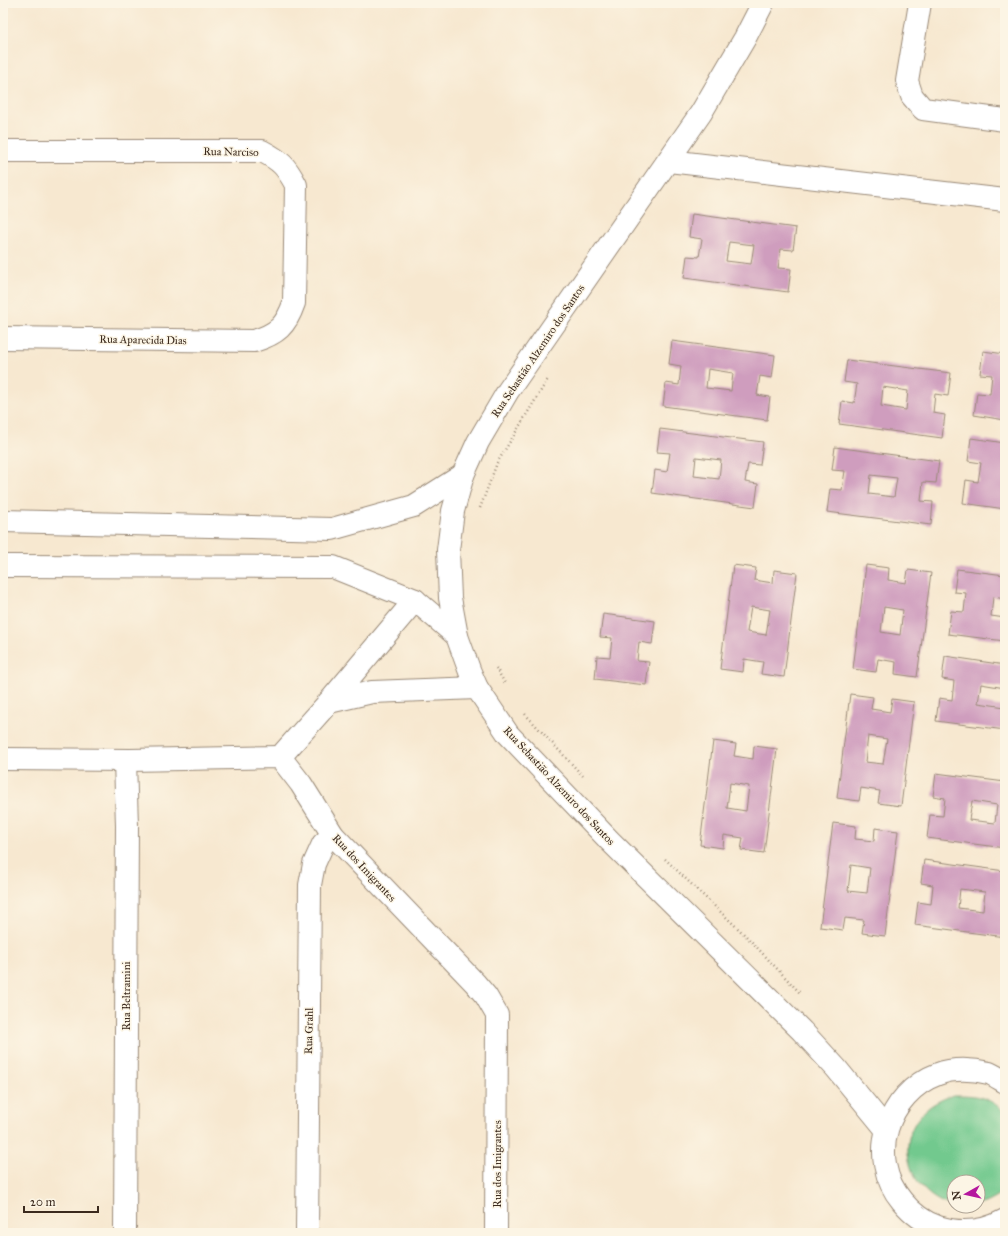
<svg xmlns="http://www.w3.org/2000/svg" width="1008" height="1236" font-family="'IM FELL Great Primer',serif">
<rect width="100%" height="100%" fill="#fcf5e5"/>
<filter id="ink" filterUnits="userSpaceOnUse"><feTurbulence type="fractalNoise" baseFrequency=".025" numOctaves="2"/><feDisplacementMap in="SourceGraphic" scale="8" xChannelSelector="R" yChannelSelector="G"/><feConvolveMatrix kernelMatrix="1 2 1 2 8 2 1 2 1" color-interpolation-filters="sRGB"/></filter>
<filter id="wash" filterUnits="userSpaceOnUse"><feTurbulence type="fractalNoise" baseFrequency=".012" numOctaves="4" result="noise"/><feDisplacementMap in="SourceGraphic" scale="16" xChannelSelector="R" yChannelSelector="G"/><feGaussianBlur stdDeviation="0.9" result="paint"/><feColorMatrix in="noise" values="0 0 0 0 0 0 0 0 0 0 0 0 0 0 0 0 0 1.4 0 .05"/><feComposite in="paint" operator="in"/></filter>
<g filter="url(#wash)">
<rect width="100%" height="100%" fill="#f7e8d0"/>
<path fill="#72c98e" stroke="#567a56" d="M 953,1095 C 977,1095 987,1096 1005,1112 L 1005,1189 C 999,1197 987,1203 978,1205 L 978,1182 L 954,1182 L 954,1206 C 914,1198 893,1148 920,1116 C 929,1105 940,1100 953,1095 Z"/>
<g id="blocks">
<g fill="#cf9dbe" fill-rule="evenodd">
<path d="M 692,214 L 796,228 L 793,250 L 781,249 L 778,268 L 791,269 L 788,292 L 684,278 L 687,256 L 699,257 L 702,239 L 689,237 ZM 729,242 L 754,245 L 751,264 L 726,261 Z"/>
<path d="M 672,341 L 775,355 L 772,378 L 760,376 L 757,395 L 770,397 L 767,420 L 663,406 L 666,383 L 679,385 L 681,366 L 669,364 ZM 708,369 L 733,373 L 731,391 L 706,388 Z"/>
<polygon points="983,351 1005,354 1005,420 974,415 977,393 990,394 992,375 980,374"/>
<path d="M 847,360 L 951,373 L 948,396 L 935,394 L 933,413 L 945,415 L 942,438 L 839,424 L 842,401 L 854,403 L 857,384 L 844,382 ZM 883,387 L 908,391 L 906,410 L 881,406 Z"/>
<path d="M 660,429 L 763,442 L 760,465 L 748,464 L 745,482 L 758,484 L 755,507 L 652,493 L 655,470 L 667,472 L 670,453 L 657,452 ZM 696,457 L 721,460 L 719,479 L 694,476 Z"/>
<polygon points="971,438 1005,443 1005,509 963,503 966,480 978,482 981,463 968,461"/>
<path d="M 835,447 L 939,461 L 936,483 L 923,482 L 921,501 L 933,502 L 931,525 L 827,512 L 830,489 L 842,490 L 845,471 L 832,470 ZM 871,475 L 897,478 L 894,497 L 869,494 Z"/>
<path d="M 733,565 L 756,568 L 754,580 L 773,583 L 774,570 L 797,573 L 784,677 L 761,674 L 763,662 L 744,659 L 743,672 L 720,669 ZM 751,607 L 770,610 L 766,635 L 747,632 Z"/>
<path d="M 866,565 L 889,568 L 888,580 L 906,583 L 908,570 L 931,573 L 917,677 L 895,674 L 896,662 L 878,659 L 876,672 L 853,669 ZM 884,607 L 903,610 L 900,635 L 881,632 Z"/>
<polygon points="957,569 1005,575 1005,599 993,597 991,616 1005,618 1005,641 948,634 951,611 964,612 966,593 954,592"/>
<polygon points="603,614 655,621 652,644 639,642 637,661 649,662 646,685 595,679 597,656 610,657 612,638 600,637"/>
<polygon points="945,656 1005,665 1005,688 981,684 978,703 1005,707 1005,730 936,721 939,698 952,700 954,681 942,679"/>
<path d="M 850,694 L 873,697 L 871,709 L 890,712 L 892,699 L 914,702 L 901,806 L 878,803 L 880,791 L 861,788 L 859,801 L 837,798 ZM 868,736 L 887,739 L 883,764 L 865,762 Z"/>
<path d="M 713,741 L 736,744 L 734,756 L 753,759 L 754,746 L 777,749 L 764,853 L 741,850 L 743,838 L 724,835 L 723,848 L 700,845 ZM 730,783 L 749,786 L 746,811 L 727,808 Z"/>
<path d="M 936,773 L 1005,782 L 1005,848 L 927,838 L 930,815 L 943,816 L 945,798 L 933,796 ZM 972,801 L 997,805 L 995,823 L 969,820 Z"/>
<path d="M 833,823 L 856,826 L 855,839 L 874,841 L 875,828 L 898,831 L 885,936 L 862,933 L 864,920 L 845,918 L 843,930 L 820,927 ZM 851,865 L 870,868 L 867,893 L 848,891 Z"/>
<path d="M 924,860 L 1005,871 L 1005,937 L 915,925 L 918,902 L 931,904 L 933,885 L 921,883 ZM 960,889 L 985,892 L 983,911 L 958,908 Z"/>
</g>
</g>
</g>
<g filter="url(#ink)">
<use href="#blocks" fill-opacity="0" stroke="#998977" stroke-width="1"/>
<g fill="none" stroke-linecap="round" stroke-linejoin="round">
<g stroke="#998977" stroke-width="24">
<g id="minor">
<polyline points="763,3 745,38 701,113 508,391 478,442 463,475 453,511 448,550 450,598 457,636 470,672 477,688 508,734 609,840 802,1031 836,1068 886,1129"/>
<polyline points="920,3 907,81 912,96 923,109 1005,120"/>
<path d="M 3,151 L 262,151 C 281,161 286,166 296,185 L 294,303 C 286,326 277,334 254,341 L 3,338"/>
<polyline points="669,161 1005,200"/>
<polyline points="3,521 332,529 414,506 463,475"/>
<polyline points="3,566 333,567 415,600 457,636"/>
<polyline points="329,702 372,692 477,688"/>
<polyline points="280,757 329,702 415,600"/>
<polyline points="3,759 130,760 280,757 301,784 333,835 475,983 486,996 497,1015 496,1233"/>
<path d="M 1005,1082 C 1000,1079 994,1075 989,1073 C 973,1069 953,1068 938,1074 C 887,1093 866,1158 902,1201 C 912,1213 923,1222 938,1227 C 961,1234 984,1232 1005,1220"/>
<polyline points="125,1233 127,826 125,760"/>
<polyline points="307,1233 310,885 314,864 323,844 333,835"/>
</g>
</g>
<g stroke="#998977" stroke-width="2.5" stroke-dasharray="1 3" stroke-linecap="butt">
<polyline points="480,508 497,463 548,379"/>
<polyline points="496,668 506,685"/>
<polyline points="525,714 583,776"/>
<polyline points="665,859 747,937 801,994"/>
</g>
<use href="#minor" stroke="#fff" stroke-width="22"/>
</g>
</g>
<g text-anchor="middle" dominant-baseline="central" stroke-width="3" stroke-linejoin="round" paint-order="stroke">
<g font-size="11" fill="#3b2a1e" stroke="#fcf5e5">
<text transform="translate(231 152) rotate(1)">Rua Narciso</text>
<text transform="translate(143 340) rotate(1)">Rua Aparecida Dias</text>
<text transform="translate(538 351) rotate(-56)">Rua Sebastião Alzemiro dos Santos</text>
<text transform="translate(559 786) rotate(47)">Rua Sebastião Alzemiro dos Santos</text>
<text transform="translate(364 868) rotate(47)">Rua dos Imigrantes</text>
<text transform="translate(126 996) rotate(-90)">Rua Beltramini</text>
<text transform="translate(309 1031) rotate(-89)">Rua Grahl</text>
<text transform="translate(497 1164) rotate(-90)">Rua dos Imigrantes</text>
</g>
</g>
<rect width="1008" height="1236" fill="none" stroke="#fcf5e5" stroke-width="16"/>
<g transform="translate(966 1194) rotate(262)"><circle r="19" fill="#fcf5e5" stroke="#afa495"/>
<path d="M0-3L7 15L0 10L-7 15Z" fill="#b5179e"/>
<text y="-6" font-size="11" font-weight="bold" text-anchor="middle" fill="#3b2a1e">N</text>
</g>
<path d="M24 1206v6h74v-6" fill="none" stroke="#3b2a1e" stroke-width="2"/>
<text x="30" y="1206" font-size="12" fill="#3b2a1e" stroke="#fcf5e5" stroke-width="3" paint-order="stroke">20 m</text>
</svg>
